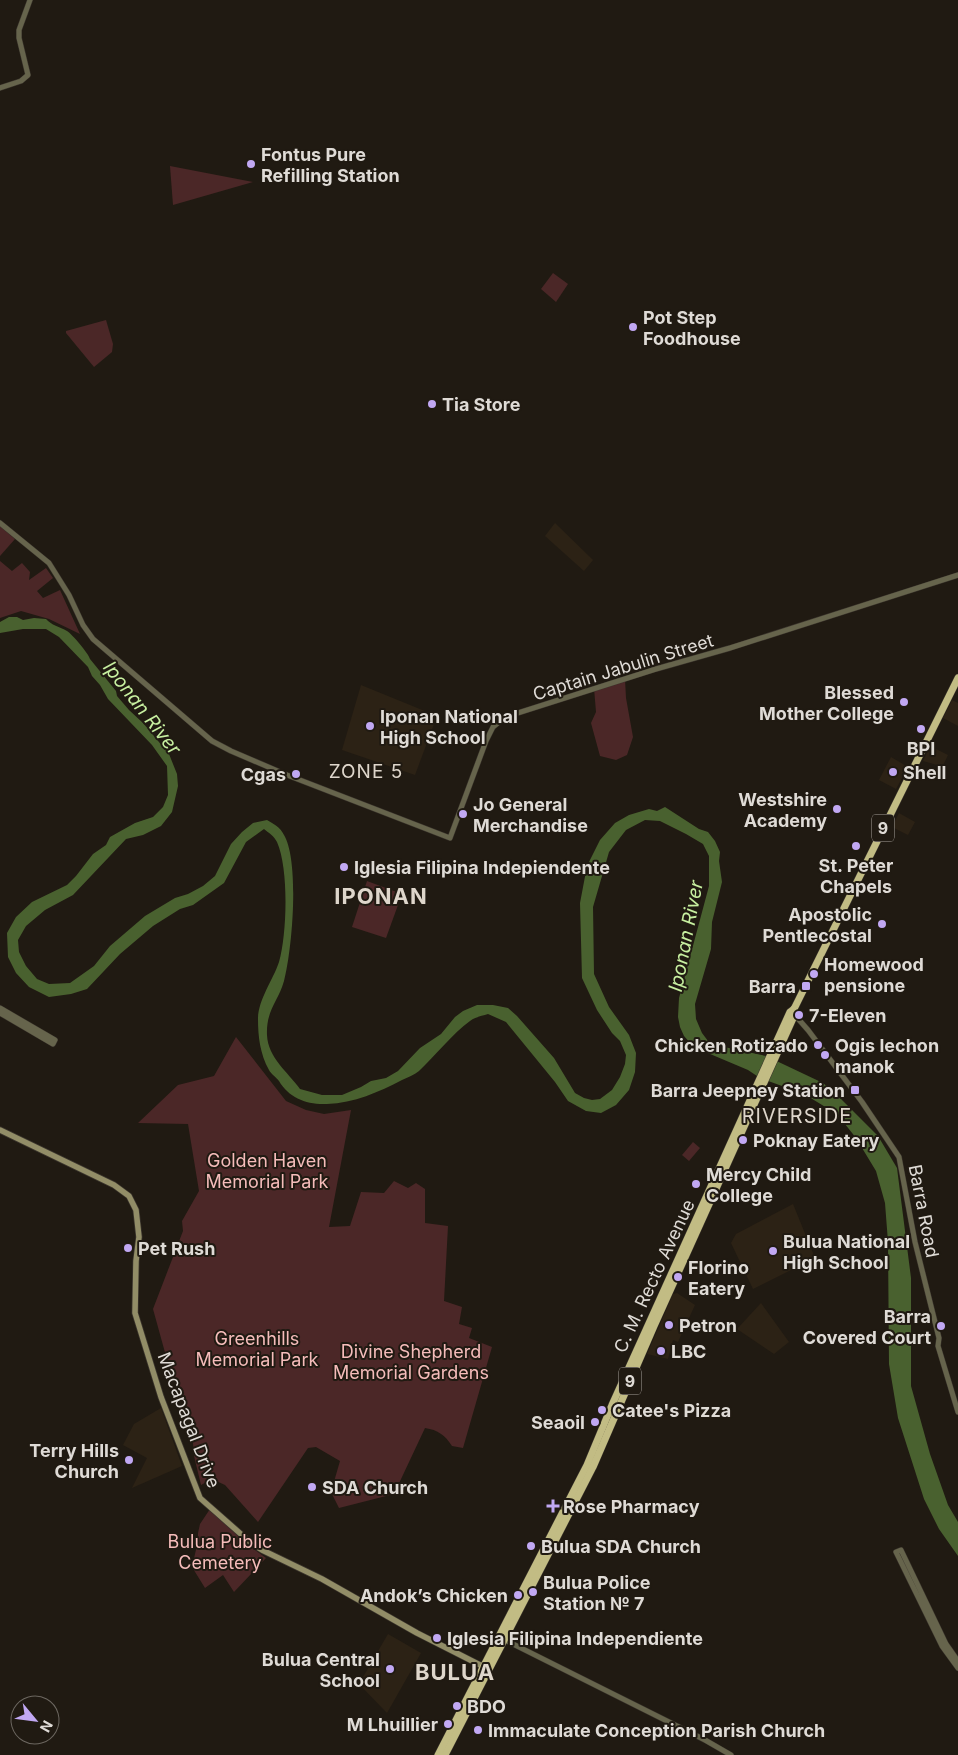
<svg xmlns="http://www.w3.org/2000/svg" width="958" height="1755" font-family="Inter,sans-serif">
<rect width="100%" height="100%" fill="#201a12"/>
<g fill="#2c2215">
<polygon points="555,523 593,560 584,571 545,536"/>
<polygon points="361,685 437,716 415,775 342,750"/>
<polygon points="952,700 958,703 958,726 943,718"/>
<polygon points="930,746 948,755 940,772 937,765 923,761"/>
<polygon points="891,757 908,767 896,789 879,780"/>
<polygon points="899,813 915,822 908,835 892,827"/>
<polygon points="793,1204 815,1258 753,1289 731,1243 736,1234"/>
<polygon points="677,1293 695,1305 678,1342 673,1340 668,1359 647,1354 673,1294"/>
<polygon points="761,1303 789,1342 774,1354 737,1329"/>
<polygon points="161,1408 182,1466 132,1488 147,1458 123,1445 134,1424"/>
<polygon points="388,1634 421,1653 387,1713 359,1684"/>
</g>
<g fill="#4b2727">
<polygon points="170,166 253,182 173,205"/>
<polygon points="553,273 568,284 556,302 541,289"/>
<polygon points="106,320 113,344 112,352 94,367 66,333 66,331"/>
<polygon points="0,526 15,539 0,556"/>
<polygon points="0,561 12,571 22,563 30,572 29,580 46,568 53,578 37,591 43,598 60,590 80,634 49,619 21,611 0,618"/>
<polygon points="625,679 626,698 633,737 627,755 616,760 600,756 591,723 596,712 594,688"/>
<polygon points="367,881 402,894 386,938 352,927"/>
<path d="M 236,1037 L 286,1101 L 306,1110 L 324,1114 L 351,1110 L 329,1227 L 350,1226 L 361,1192 L 384,1193 L 394,1181 L 408,1188 L 416,1183 L 425,1189 L 425,1223 L 448,1226 L 444,1301 L 462,1307 L 459,1324 L 472,1328 L 469,1338 L 492,1347 L 463,1448 L 452,1446 C 445,1435 438,1430 425,1428 L 394,1494 L 339,1508 L 331,1492 L 340,1461 L 316,1447 L 308,1448 L 258,1522 L 225,1485 L 212,1479 L 201,1485 L 194,1456 L 191,1417 L 169,1367 L 153,1309 L 183,1231 L 182,1221 L 199,1191 L 188,1124 L 138,1123 L 178,1085 L 214,1076 Z"/>
<polygon points="693,1142 700,1148 689,1161 682,1155"/>
<polygon points="210,1509 244,1542 266,1558 234,1592 223,1575 205,1588 192,1567 198,1541 198,1533 200,1524"/>
</g>
<path fill="#49612f" d="M 9,617 L 17,617 L 23,620 L 34,618 L 46,619 C 51,625 60,627 67,631 C 72,634 89,654 90,659 L 116,691 L 117,696 L 129,710 L 143,723 L 169,754 L 177,774 L 178,786 L 172,812 L 161,826 L 143,835 L 126,839 L 73,895 L 45,910 L 26,926 L 18,940 L 19,952 L 26,966 L 37,979 L 49,984 L 70,983 L 94,966 L 110,946 L 145,916 L 175,898 L 188,894 L 203,886 L 215,876 L 231,844 L 242,832 L 253,823 L 267,820 C 274,824 280,827 284,835 C 300,862 292,951 284,981 C 278,1002 266,1010 267,1035 C 268,1058 288,1072 300,1089 L 322,1095 L 342,1095 L 361,1087 L 371,1081 L 386,1078 L 398,1071 L 420,1048 L 441,1034 L 455,1017 L 463,1011 L 477,1005 L 493,1005 L 508,1008 L 517,1016 L 554,1058 L 575,1093 L 584,1098 L 592,1100 L 600,1099 L 612,1090 L 620,1077 L 625,1064 L 626,1055 L 620,1041 L 612,1033 L 597,1010 L 582,978 L 580,903 L 587,866 L 600,840 L 615,823 L 629,815 L 649,809 L 657,811 L 665,807 L 699,829 L 708,832 L 715,841 L 720,852 L 719,861 L 722,882 L 712,922 L 711,949 L 695,1004 L 696,1019 L 702,1033 L 708,1041 L 715,1045 L 766,1056 L 823,1083 L 838,1096 L 878,1136 L 897,1168 L 911,1278 L 911,1386 L 930,1454 L 948,1505 L 958,1522 L 958,1556 L 939,1529 L 924,1499 L 898,1418 L 889,1364 L 888,1242 L 885,1203 L 876,1171 L 856,1138 L 841,1119 L 832,1111 L 804,1094 L 760,1078 L 748,1070 L 703,1051 L 692,1045 L 684,1036 L 680,1027 L 678,1017 L 679,998 L 709,886 L 709,856 L 703,844 L 686,834 L 660,821 L 645,820 L 626,830 L 609,852 L 593,907 L 594,974 L 609,1007 L 629,1035 L 636,1053 L 635,1072 L 629,1090 L 616,1105 L 601,1113 L 586,1111 L 568,1101 L 555,1082 L 506,1022 L 488,1014 C 482,1016 475,1017 470,1021 C 453,1033 435,1056 419,1071 C 414,1075 408,1077 402,1080 C 379,1092 354,1103 327,1104 C 307,1105 289,1098 279,1081 C 276,1077 271,1074 269,1070 C 260,1054 258,1036 258,1019 C 258,1000 273,980 279,962 C 287,934 289,869 277,842 C 274,836 269,833 264,829 L 246,842 L 224,883 L 193,905 L 180,909 L 153,926 L 120,954 L 87,989 L 71,994 L 49,997 L 29,987 L 16,973 L 8,957 L 7,933 L 16,917 L 32,902 L 67,885 L 76,876 L 93,854 L 106,845 L 110,837 L 135,823 L 153,817 L 163,807 L 168,795 L 167,766 L 152,745 L 108,699 L 100,685 L 92,676 L 88,667 L 59,637 L 46,629 L 23,629 L 0,633 L 0,622 Z"/>
<g fill="none" stroke-linecap="round" stroke-linejoin="round">
<g stroke="#3b352d" stroke-width="6">
<g id="tertiary">
<polyline points="0,88 21,81 28,75 19,38 19,30 30,0"/>
<polyline points="0,523 49,563 69,595 83,625 93,639 212,741 231,751 287,775 450,838 486,741 493,727 505,717 656,669 730,648 958,575"/>
<polyline points="0,1008 55,1040 53,1044 0,1013"/>
<polyline points="793,1013 808,1030 862,1102 899,1157 915,1242 939,1338 938,1346 958,1412"/>
<polyline points="505,1640 705,1740 731,1755"/>
<polyline points="958,1661 946,1644 901,1550 896,1552 942,1646 958,1668"/>
</g>
</g>
<g stroke="#3b352d" stroke-width="7">
<polyline id="secondary" points="0,1130 114,1185 129,1196 136,1210 139,1237 136,1261 135,1313 161,1397 200,1498 251,1543 262,1550 322,1579 417,1633 486,1668"/>
</g>
<g stroke="#3b352d" stroke-width="8">
<g id="trunk">
<polyline points="438,1755 587,1465 612,1405 790,1012 794,1009 958,678"/>
<polyline points="445,1755 593,1467 654,1326 795,1014 794,1009"/>
</g>
</g>
<use href="#tertiary" stroke="#66644c" stroke-width="5"/>
<use href="#secondary" stroke="#928d67" stroke-width="5.5"/>
<use href="#trunk" stroke="#c2bc84" stroke-width="7"/>
</g>
<g fill="#c1a8f3" stroke="#201a12" stroke-width="2">
<circle cx="251" cy="164" r="5"/>
<circle cx="633" cy="327" r="5"/>
<circle cx="432" cy="404" r="5"/>
<circle cx="904" cy="702" r="5"/>
<circle cx="370" cy="726" r="5"/>
<circle cx="921" cy="729" r="5"/>
<circle cx="893" cy="772" r="5"/>
<circle cx="296" cy="774" r="5"/>
<circle cx="837" cy="809" r="5"/>
<circle cx="463" cy="814" r="5"/>
<circle cx="856" cy="846" r="5"/>
<circle cx="344" cy="867" r="5"/>
<circle cx="882" cy="924" r="5"/>
<circle cx="814" cy="974" r="5"/>
<rect x="801" y="981" width="10" height="10" rx="2.5"/>
<circle cx="799" cy="1015" r="5"/>
<circle cx="818" cy="1045" r="5"/>
<circle cx="825" cy="1055" r="5"/>
<rect x="850" y="1085" width="10" height="10" rx="2.5"/>
<circle cx="743" cy="1140" r="5"/>
<circle cx="696" cy="1184" r="5"/>
<circle cx="128" cy="1248" r="5"/>
<circle cx="773" cy="1251" r="5"/>
<circle cx="678" cy="1277" r="5"/>
<circle cx="669" cy="1325" r="5"/>
<circle cx="941" cy="1326" r="5"/>
<circle cx="661" cy="1351" r="5"/>
<circle cx="602" cy="1410" r="5"/>
<circle cx="595" cy="1422" r="5"/>
<circle cx="129" cy="1460" r="5"/>
<circle cx="312" cy="1487" r="5"/>
<path d="M550.5 1498.5h5v5h5v5h-5v5h-5v-5h-5v-5h5z"/>
<circle cx="531" cy="1546" r="5"/>
<circle cx="533" cy="1592" r="5"/>
<circle cx="518" cy="1595" r="5"/>
<circle cx="437" cy="1638" r="5"/>
<circle cx="390" cy="1669" r="5"/>
<circle cx="457" cy="1706" r="5"/>
<circle cx="448" cy="1724" r="5"/>
<circle cx="478" cy="1730" r="5"/>
</g>
<g text-anchor="middle" dominant-baseline="central" stroke-width="4" stroke-linejoin="round" paint-order="stroke">
<g fill="#201a12" stroke="#a6a19b" stroke-width="1">
<rect x="872" y="814.5" width="22" height="27" rx="4"/>
<rect x="619" y="1367.5" width="22" height="27" rx="4"/>
</g>
<g font-size="16" font-weight="bold" fill="#dfdbd6">
<text x="883" y="828">9</text>
<text x="630" y="1381">9</text>
</g>
<g font-size="18" font-weight="bold" fill="#dfdbd6" stroke="#201a12" text-anchor="start">
<text x="261" y="154">Fontus Pure<tspan x="261" dy="21">Refilling Station</tspan></text>
<text x="643" y="317">Pot Step<tspan x="643" dy="21">Foodhouse</tspan></text>
<text x="442" y="404">Tia Store</text>
<text x="894" y="692" text-anchor="end">Blessed<tspan x="894" dy="21">Mother College</tspan></text>
<text x="380" y="716">Iponan National<tspan x="380" dy="21">High School</tspan></text>
<text x="921" y="748" text-anchor="middle">BPI</text>
<text x="903" y="772">Shell</text>
<text x="286" y="774" text-anchor="end">Cgas</text>
<text x="827" y="799" text-anchor="end">Westshire<tspan x="827" dy="21">Academy</tspan></text>
<text x="473" y="804">Jo General<tspan x="473" dy="21">Merchandise</tspan></text>
<text x="856" y="865" text-anchor="middle">St. Peter<tspan x="856" dy="21">Chapels</tspan></text>
<text x="354" y="867">Iglesia Filipina Indepiendente</text>
<text x="872" y="914" text-anchor="end">Apostolic<tspan x="872" dy="21">Pentlecostal</tspan></text>
<text x="824" y="964">Homewood<tspan x="824" dy="21">pensione</tspan></text>
<text x="796" y="986" text-anchor="end">Barra</text>
<text x="809" y="1015">7-Eleven</text>
<text x="808" y="1045" text-anchor="end">Chicken Rotizado</text>
<text x="835" y="1045">Ogis lechon<tspan x="835" dy="21">manok</tspan></text>
<text x="845" y="1090" text-anchor="end">Barra Jeepney Station</text>
<text x="753" y="1140">Poknay Eatery</text>
<text x="706" y="1174">Mercy Child<tspan x="706" dy="21">College</tspan></text>
<text x="783" y="1241">Bulua National<tspan x="783" dy="21">High School</tspan></text>
<text x="138" y="1248">Pet Rush</text>
<text x="688" y="1267">Florino<tspan x="688" dy="21">Eatery</tspan></text>
<text x="931" y="1316" text-anchor="end">Barra<tspan x="931" dy="21">Covered Court</tspan></text>
<text x="679" y="1325">Petron</text>
<text x="671" y="1351">LBC</text>
<text x="612" y="1410">Catee's Pizza</text>
<text x="585" y="1422" text-anchor="end">Seaoil</text>
<text x="119" y="1450" text-anchor="end">Terry Hills<tspan x="119" dy="21">Church</tspan></text>
<text x="322" y="1487">SDA Church</text>
<text x="563" y="1506">Rose Pharmacy</text>
<text x="541" y="1546">Bulua SDA Church</text>
<text x="543" y="1582">Bulua Police<tspan x="543" dy="21">Station № 7</tspan></text>
<text x="508" y="1595" text-anchor="end">Andok’s Chicken</text>
<text x="447" y="1638">Iglesia Filipina Independiente</text>
<text x="380" y="1659" text-anchor="end">Bulua Central<tspan x="380" dy="21">School</tspan></text>
<text x="467" y="1706">BDO</text>
<text x="438" y="1724" text-anchor="end">M Lhuillier</text>
<text x="488" y="1730">Immaculate Conception Parish Church</text>
</g>
<g font-size="18" fill="#dfdbd6" stroke="#201a12">
<text transform="translate(623 667) rotate(-17)">Captain Jabulin Street</text>
<text transform="translate(924 1211) rotate(79)">Barra Road</text>
<text transform="translate(654 1276) rotate(-65)">C. M. Recto Avenue</text>
<text transform="translate(189 1420) rotate(69)">Macapagal Drive</text>
</g>
<g font-size="18" fill="#f5bcba" stroke="#201a12">
<text x="267" y="1160">Golden Haven<tspan x="267" dy="21">Memorial Park</tspan></text>
<text x="257" y="1338">Greenhills<tspan x="257" dy="21">Memorial Park</tspan></text>
<text x="411" y="1351">Divine Shepherd<tspan x="411" dy="21">Memorial Gardens</tspan></text>
<text x="220" y="1541">Bulua Public<tspan x="220" dy="21">Cemetery</tspan></text>
</g>
<g font-size="19" font-style="italic" fill="#c7efa0" stroke="#201a12">
<text transform="translate(142 708) rotate(52)">Iponan River</text>
<text transform="translate(686 936) rotate(-79)">Iponan River</text>
</g>
<g font-size="19" letter-spacing="1" fill="#ded6cb" stroke="#201a12">
<text x="366" y="771">ZONE 5</text>
</g>
<g font-size="20" letter-spacing="1" fill="#ded6cb" stroke="#201a12">
<text x="797" y="1116">RIVERSIDE</text>
</g>
<g font-size="22" font-weight="bold" letter-spacing="1" fill="#ded6cb" stroke="#201a12">
<text x="381" y="896">IPONAN</text>
<text x="455" y="1672">BULUA</text>
</g>
</g>
<g transform="translate(35 1720) rotate(119)"><circle r="24" fill="#201a12" stroke="#6c6760"/>
<path d="M0-4L9 19L0 12L-9 19Z" fill="#c1a8f3"/>
<text y="-8" font-size="14" font-weight="bold" text-anchor="middle" fill="#dfdbd6">N</text>
</g>
</svg>
